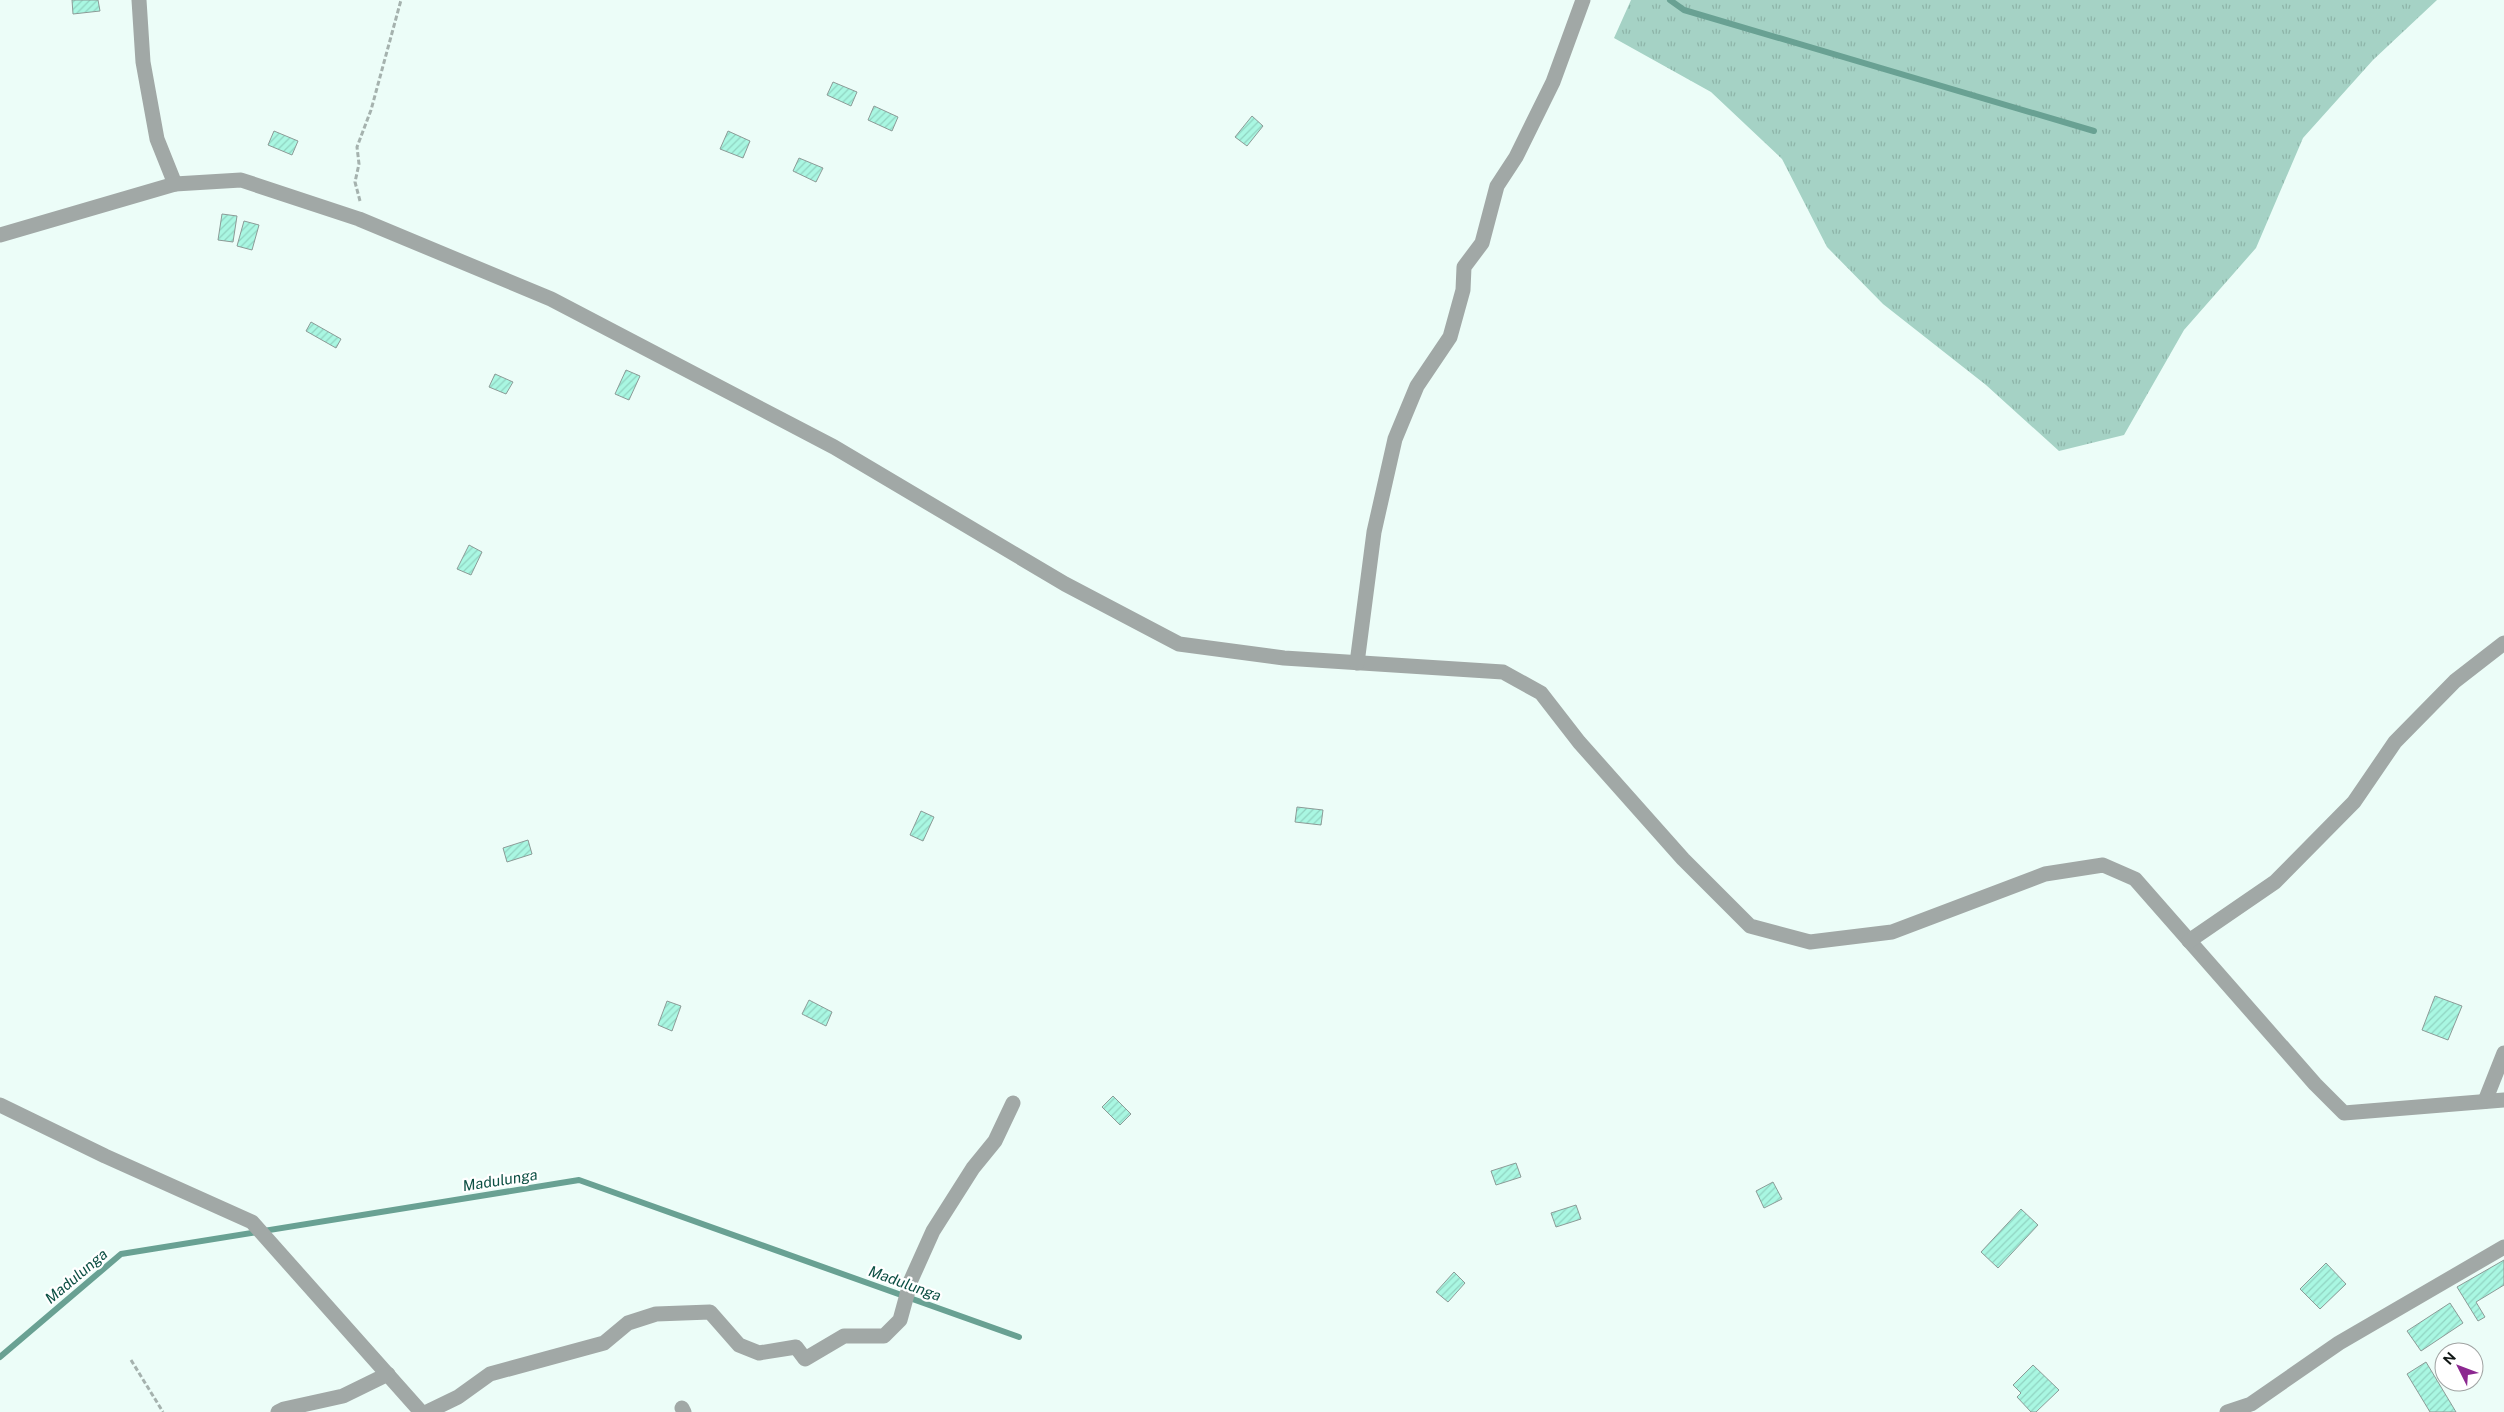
<svg xmlns="http://www.w3.org/2000/svg" width="2504" height="1412" font-family="'Public Sans',sans-serif">
<defs>
<pattern id="grass-tufts" width="24" height="20" patternUnits="userSpaceOnUse" patternTransform="scale(1.25)"><rect width="24" height="20" fill="#a5d2c5"/><path d="M3 7l-1-3M5 7V3M7 7l1-3M15 17l-1-3M17 17v-4M19 17l1-3" fill="none" stroke="#8db4a8"/></pattern>
<pattern id="building-hatch" width="6" height="6" patternUnits="userSpaceOnUse" patternTransform="scale(1.25)"><rect width="6" height="6" fill="#a9f7e2"/><path d="M-1 1l2-2M0 6l6-6M5 7l2-2" fill="none" stroke="#90d3c1"/></pattern>
</defs>
<rect width="100%" height="100%" fill="#ecfdf8"/>
<polygon fill="url(#grass-tufts)" points="1631,0 2437,0 2373,60 2303,138 2256,248 2184,330 2124,435 2059,451 1986,385 1883,304 1827,247 1782,159 1711,92 1614,38"/>
<g fill="none" stroke-linecap="round" stroke-linejoin="round">
<g stroke="#69a193" stroke-width="6">
<polyline points="1670,0 1684,10 2094,131"/>
<polyline points="0,1357 121,1254 579,1180 1019,1337"/>
</g>
</g>
<g fill="url(#building-hatch)" stroke="#8c9b97">
<polygon points="72,0 98,0 100,11 73,14"/>
<polygon points="833,82 857,92 851,106 827,95"/>
<polygon points="874,106 898,117 892,131 868,120"/>
<polygon points="1252,116 1263,126 1247,146 1235,137"/>
<polygon points="274,131 298,141 292,155 268,145"/>
<polygon points="728,131 750,141 743,158 720,149"/>
<polygon points="799,158 823,168 816,182 793,171"/>
<polygon points="222,214 237,216 233,242 218,240"/>
<polygon points="244,221 259,225 252,250 237,246"/>
<polygon points="311,322 341,339 336,348 306,331"/>
<polygon points="626,370 640,376 629,400 615,394"/>
<polygon points="495,374 513,382 506,394 489,387"/>
<polygon points="469,545 482,552 471,575 457,569"/>
<polygon points="1297,807 1323,810 1321,825 1295,822"/>
<polygon points="921,811 934,817 923,841 910,835"/>
<polygon points="528,840 532,854 507,862 503,848"/>
<polygon points="2435,996 2462,1006 2448,1040 2422,1030"/>
<polygon points="809,1000 832,1012 826,1026 802,1014"/>
<polygon points="667,1001 681,1006 672,1031 658,1025"/>
<polygon points="1113,1096 1131,1114 1120,1125 1102,1107"/>
<polygon points="1516,1163 1521,1177 1496,1185 1491,1171"/>
<polygon points="1773,1182 1782,1199 1764,1208 1756,1191"/>
<polygon points="1576,1205 1581,1219 1556,1227 1551,1213"/>
<polygon points="2021,1209 2038,1225 1998,1268 1981,1252"/>
<polygon points="2504,1260 2504,1285 2476,1302 2485,1317 2478,1321 2457,1287"/>
<polygon points="2326,1263 2346,1284 2320,1309 2300,1289"/>
<polygon points="1454,1272 1465,1283 1448,1302 1436,1292"/>
<polygon points="2450,1303 2463,1323 2421,1351 2407,1331"/>
<polygon points="2426,1362 2456,1412 2430,1412 2407,1374"/>
<polygon points="2033,1365 2059,1390 2036,1412 2031,1412 2017,1397 2021,1393 2013,1385"/>
</g>
<g fill="none" stroke-linecap="round" stroke-linejoin="round">
<g stroke="#a5b2ae" stroke-width="3" stroke-dasharray="5 2.5" stroke-linecap="butt">
<polyline points="360,201 355,182 359,164 357,147 371,110 401,0"/>
<polyline points="131,1360 163,1412"/>
</g>
<g stroke="#a1a8a6" stroke-width="15">
<polyline points="139,0 143,62 157,139 175,184"/>
<polyline points="0,235 175,184 241,180 359,219 551,299 834,447 1065,584 1179,644 1284,658 1503,672 1541,693 1579,742 1683,859 1750,926 1810,942 1892,932 2045,874 2103,865 2135,879 2315,1084 2344,1113 2504,1100"/>
<polyline points="1357,663 1374,532 1395,439 1417,386 1450,337 1463,290 1464,267 1482,243 1497,186 1516,157 1553,82 1583,0"/>
<polyline points="2189,941 2275,882 2354,802 2395,742 2455,681 2504,643"/>
<polyline points="2485,1101 2504,1053"/>
<polyline points="0,1105 105,1156 252,1222 421,1412"/>
<polyline points="682,1408 684,1412"/>
<polyline points="278,1412 284,1409 343,1396 388,1374"/>
<polyline points="427,1412 458,1397 490,1374 604,1343 628,1323 656,1314 710,1312 739,1345 759,1353 796,1347 805,1359 844,1336 884,1336 900,1320 911,1280 933,1231 973,1168 995,1141 1013,1103"/>
<polyline points="2227,1412 2251,1404 2339,1343 2504,1247"/>
</g>
</g>
<g text-anchor="middle" dominant-baseline="central" stroke-width="4.5" stroke-linejoin="round" paint-order="stroke">
<g font-size="15" font-style="italic" fill="#0c4f43" stroke="#fff">
<text transform="translate(500 1180) rotate(-9)">Madulunga</text>
<text transform="translate(76 1276) rotate(-40)">Madulunga</text>
<text transform="translate(905 1283) rotate(20)">Madulunga</text>
</g>
</g>
<g transform="translate(2459 1367) rotate(312)"><circle r="24" fill="#ffffff" stroke="#a0a3a2"/>
<path d="M0-4L9 19L0 12L-9 19Z" fill="#8c2890"/>
<text y="-8" font-size="14" font-weight="bold" text-anchor="middle" fill="#121816">N</text>
</g>
</svg>
